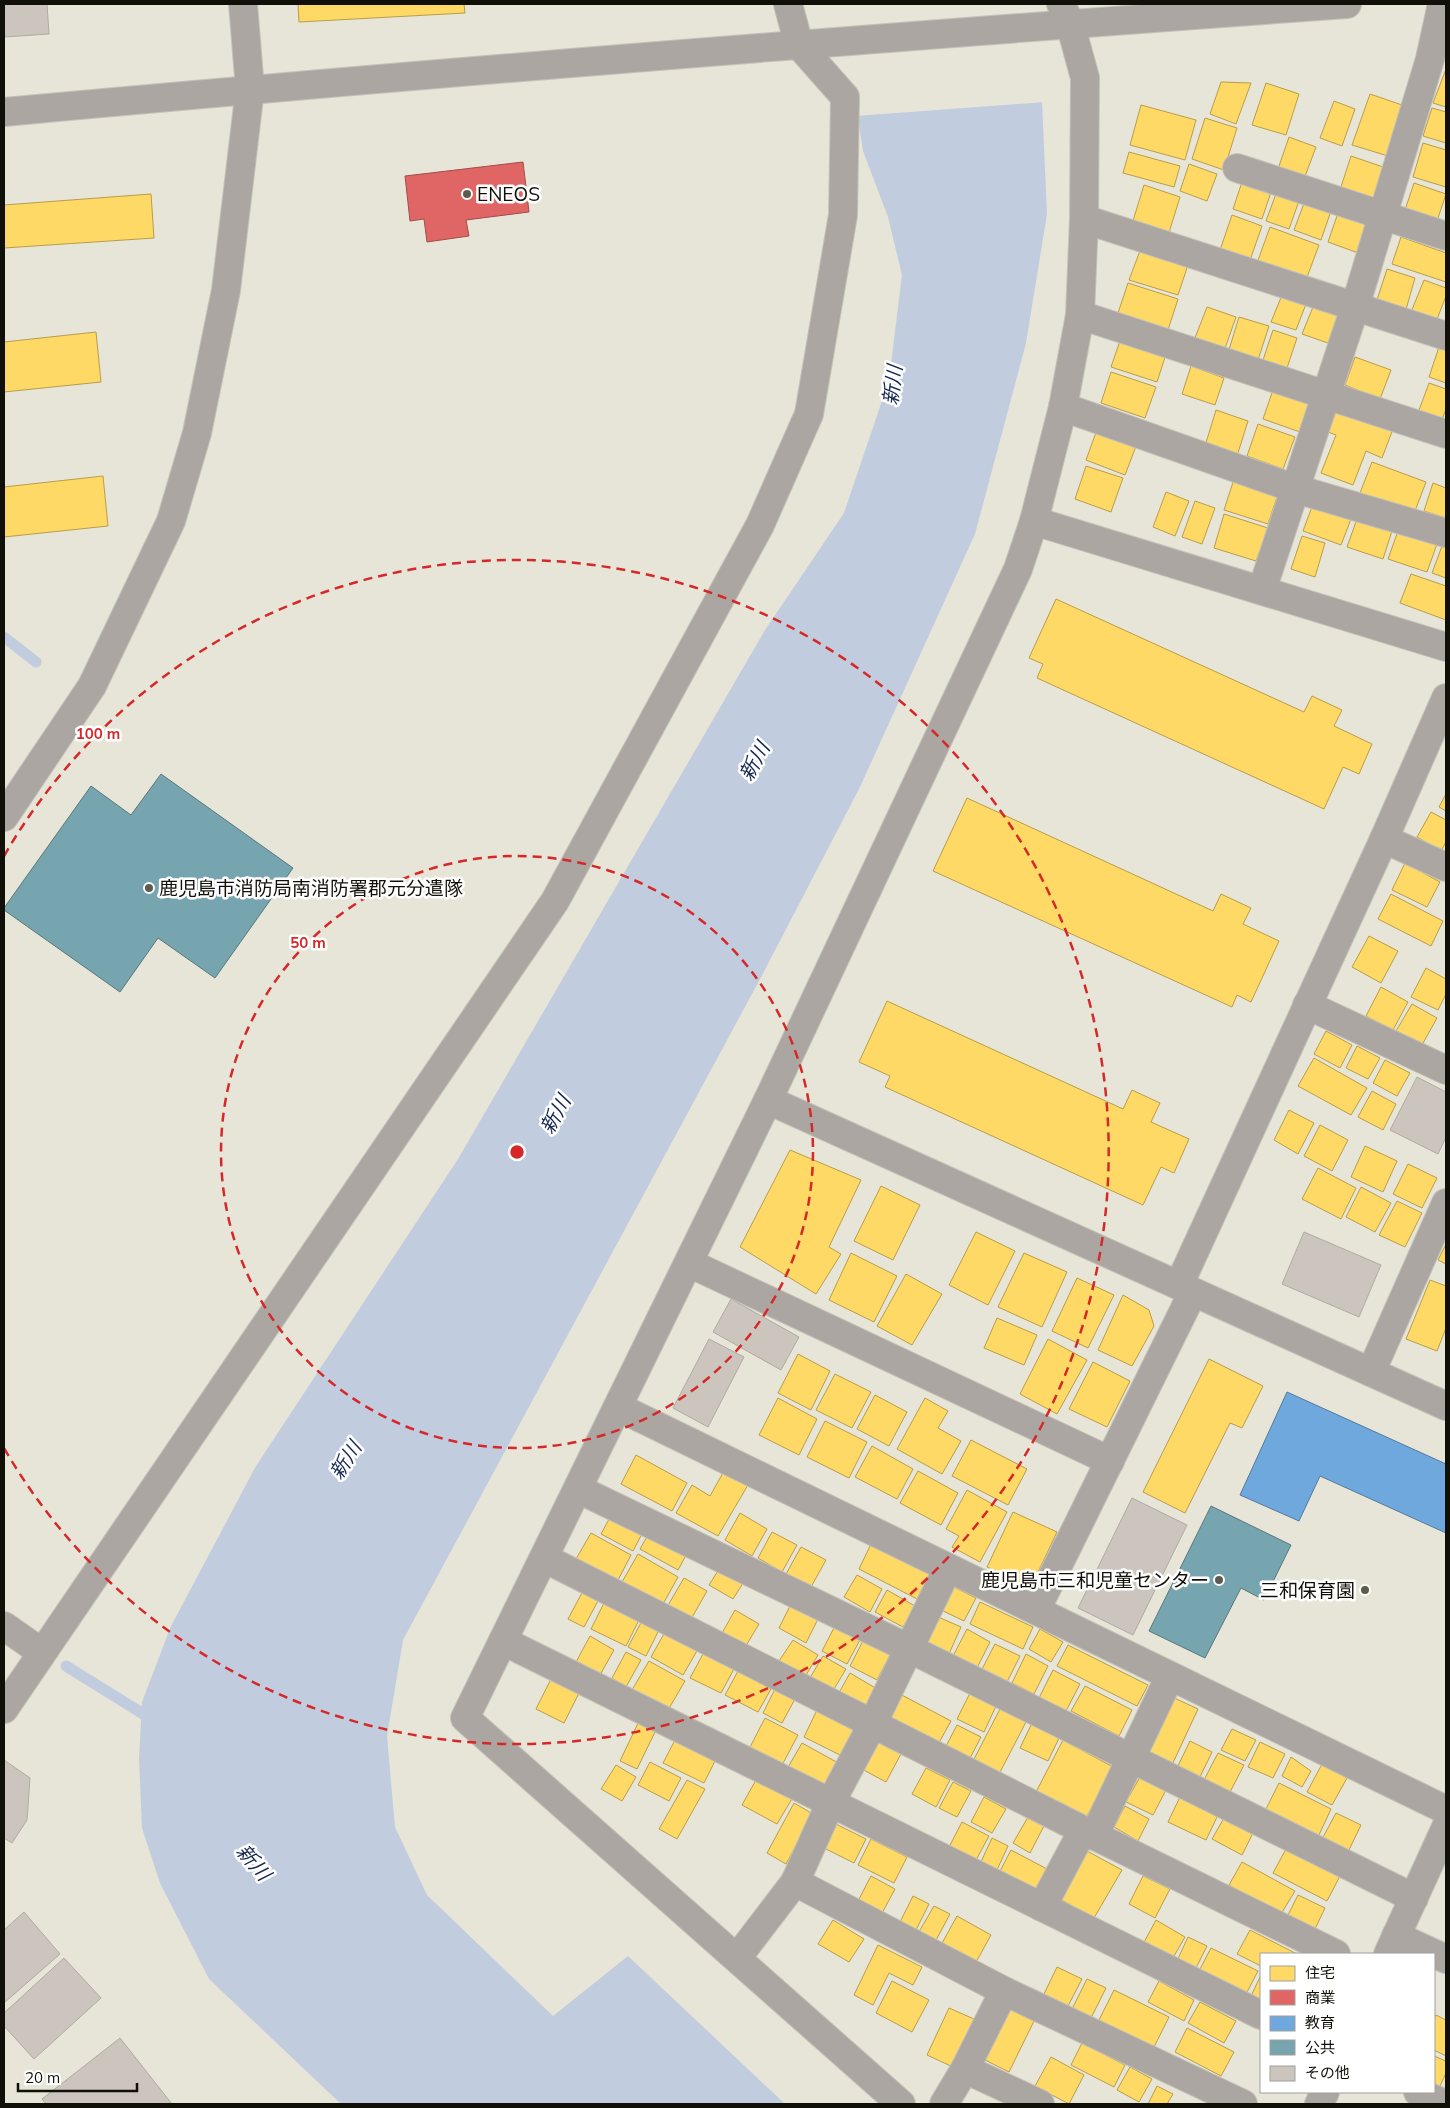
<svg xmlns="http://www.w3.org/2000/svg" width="1450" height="2108" font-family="Mulish,'Noto Sans JP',sans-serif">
	<rect width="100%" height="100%" fill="#e7e5d7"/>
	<path fill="#c1ccde" d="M841,4L1042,101L1047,214L1026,343L975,534L860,787L759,981L403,1640L387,1736L395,1827L427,1895L553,2016L628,1956L785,2104H341L209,1979L160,1883L142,1828L139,1759L142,1702L171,1626L256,1466L458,1159L765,630L844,513L889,380L902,275L888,217L863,151Z"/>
	<path fill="#e7e5d7" d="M839,4H1017L1045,102L856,116Z"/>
	<g fill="#ffd966" stroke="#b89d4a">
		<path d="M298,4H464L465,13L299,22Z"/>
		<path d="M1446,69V107L1433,103Z"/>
		<path d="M1221,82L1251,83L1236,124L1210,114Z"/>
		<path d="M1266,83L1299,94L1286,135L1252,125Z"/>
		<path d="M1370,94L1405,106L1388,156L1352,145Z"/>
		<path d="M1334,101L1355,109L1342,146L1320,138Z"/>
		<path d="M1141,105L1196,120L1185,160L1130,145Z"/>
		<path d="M1432,108L1446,112V143L1423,136Z"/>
		<path d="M1205,118L1237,128L1224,170L1192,159Z"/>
		<path d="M1289,137L1316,147L1304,179L1278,169Z"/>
		<path d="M1423,143L1446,150V187L1413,177Z"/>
		<path d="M1129,152L1180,166L1174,187L1123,173Z"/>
		<path d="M1351,156L1386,168L1374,202L1340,190Z"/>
		<path d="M1189,164L1217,174L1207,201L1180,191Z"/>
		<path d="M1243,179L1272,189L1262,219L1233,209Z"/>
		<path d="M1414,183L1446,194L1437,221L1405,210Z"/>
		<path d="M1144,185L1180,197L1168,236L1132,224Z"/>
		<path d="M1277,191L1300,198L1289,229L1266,221Z"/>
		<path d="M151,194L154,238L4,248V205Z"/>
		<path d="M1306,198L1332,208L1321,240L1294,230Z"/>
		<path d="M1338,213L1372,225L1361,254L1328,242Z"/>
		<path d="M1232,215L1262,226L1249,263L1219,253Z"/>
		<path d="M1270,227L1319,245L1306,280L1257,263Z"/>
		<path d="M1401,237L1446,253V282L1392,264Z"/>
		<path d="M1141,248L1188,265L1178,295L1129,280Z"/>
		<path d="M1387,269L1415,278L1405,313L1376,303Z"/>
		<path d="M1424,280L1446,288V296L1436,322L1411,312Z"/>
		<path d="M1128,283L1178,299L1167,333L1117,316Z"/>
		<path d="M1282,295L1306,304L1296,330L1271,322Z"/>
		<path d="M1207,307L1236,317L1223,354L1193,343Z"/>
		<path d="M1313,307L1338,315L1328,343L1302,334Z"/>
		<path d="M1239,317L1269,326L1257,363L1228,353Z"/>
		<path d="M1273,330L1297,338L1286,371L1262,363Z"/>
		<path d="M96,332L101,382L4,392V342Z"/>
		<path d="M1120,341L1165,357L1157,382L1111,367Z"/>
		<path d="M1439,347L1446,350V383L1429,377Z"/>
		<path d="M1355,357L1391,370L1380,399L1345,385Z"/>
		<path d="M1191,366L1224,378L1215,405L1182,394Z"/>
		<path d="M1111,372L1156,387L1145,418L1101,403Z"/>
		<path d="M1429,383L1446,389V409L1441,422L1418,413Z"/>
		<path d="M1274,387L1311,400L1300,432L1263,419Z"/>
		<path d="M1338,407L1393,429L1382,458L1366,451L1353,485L1321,473L1336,435L1328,432Z"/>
		<path d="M1216,410L1248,421L1237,456L1205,446Z"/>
		<path d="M1258,424L1295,437L1283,469L1247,456Z"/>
		<path d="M1098,427L1138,441L1125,475L1086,460Z"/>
		<path d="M1372,462L1426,482L1412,519L1358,498Z"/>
		<path d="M1086,466L1123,478L1111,512L1075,499Z"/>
		<path d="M103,476L108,526L4,537V487Z"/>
		<path d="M1235,476L1279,491L1268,524L1224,510Z"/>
		<path d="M1433,483L1446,488V518L1424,511Z"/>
		<path d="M1166,492L1189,501L1175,536L1153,527Z"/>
		<path d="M1195,501L1215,508L1202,544L1182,537Z"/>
		<path d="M1313,504L1351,519L1341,545L1303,531Z"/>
		<path d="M1224,514L1268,528L1256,561L1214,548Z"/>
		<path d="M1357,519L1392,531L1383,559L1347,547Z"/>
		<path d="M1398,531L1437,544L1427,572L1388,559Z"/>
		<path d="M1302,536L1325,543L1315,577L1291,569Z"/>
		<path d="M1442,546L1446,548V578L1432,573Z"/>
		<path d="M1411,574L1446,586V620L1400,603Z"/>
		<path d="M1056,599L1304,712L1312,696L1342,710L1334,726L1372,744L1359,774L1343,767L1324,809L1037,678L1043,664L1029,658Z"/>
		<path d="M1446,794V811L1439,807Z"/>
		<path d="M967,798L1213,911L1221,894L1251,908L1243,924L1279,941L1251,1002L1237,995L1232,1007L933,871Z"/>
		<path d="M1431,812L1446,820V842L1441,851L1417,837Z"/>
		<path d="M1405,863L1440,882L1427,907L1392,890Z"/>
		<path d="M1391,894L1443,921L1431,946L1378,919Z"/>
		<path d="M1369,936L1398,951L1381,983L1352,967Z"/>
		<path d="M1426,968L1446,979V994L1438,1010L1411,997Z"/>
		<path d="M1381,987L1408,1002L1393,1030L1366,1016Z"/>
		<path d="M887,1001L1123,1109L1132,1090L1160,1103L1151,1122L1189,1139L1174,1173L1161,1167L1143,1205L885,1087L890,1076L859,1062Z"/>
		<path d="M1412,1004L1437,1018L1422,1045L1396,1031Z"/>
		<path d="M1326,1031L1352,1045L1340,1068L1314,1054Z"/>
		<path d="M1357,1046L1380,1058L1368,1079L1346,1068Z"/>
		<path d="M1314,1058L1367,1088L1351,1115L1298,1086Z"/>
		<path d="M1385,1060L1410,1073L1397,1096L1373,1083Z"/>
		<path d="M1372,1091L1396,1104L1383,1130L1358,1117Z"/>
		<path d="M1289,1110L1314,1123L1298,1154L1274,1140Z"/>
		<path d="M1320,1125L1348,1140L1332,1171L1304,1156Z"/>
		<path d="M1365,1146L1397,1161L1383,1192L1351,1177Z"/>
		<path d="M790,1150L861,1180L829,1247L841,1254L816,1294L740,1247Z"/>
		<path d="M1408,1164L1437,1178L1422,1208L1393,1194Z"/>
		<path d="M1318,1168L1356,1188L1341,1219L1302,1199Z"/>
		<path d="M881,1186L920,1205L893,1260L854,1241Z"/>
		<path d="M1361,1187L1391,1203L1375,1232L1346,1217Z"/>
		<path d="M1397,1201L1422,1213L1405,1247L1379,1235Z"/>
		<path d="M976,1232L1015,1251L988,1305L949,1285Z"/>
		<path d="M1446,1244V1264L1438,1260Z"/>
		<path d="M851,1253L897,1276L874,1322L829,1300Z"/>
		<path d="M1024,1253L1067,1272L1042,1327L998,1307Z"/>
		<path d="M906,1274L942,1294L912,1345L877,1326Z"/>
		<path d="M1077,1278L1114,1295L1088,1348L1052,1331Z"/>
		<path d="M1430,1280L1446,1286V1328L1437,1351L1406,1339Z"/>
		<path d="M1123,1295L1149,1310L1154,1326L1132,1366L1098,1350Z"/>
		<path d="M997,1318L1037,1335L1024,1365L984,1348Z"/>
		<path d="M1048,1339L1087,1360L1057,1414L1020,1394Z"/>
		<path d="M798,1354L830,1371L811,1410L778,1393Z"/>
		<path d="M1209,1359L1263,1386L1242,1428L1230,1423L1185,1513L1143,1492Z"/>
		<path d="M1093,1362L1130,1381L1107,1427L1069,1409Z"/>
		<path d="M835,1374L871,1392L852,1428L816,1410Z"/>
		<path d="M875,1395L907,1412L889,1446L857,1429Z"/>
		<path d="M778,1398L817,1419L799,1455L759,1435Z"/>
		<path d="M925,1398L948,1411L938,1428L961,1441L942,1474L897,1449Z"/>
		<path d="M825,1421L867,1442L849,1478L807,1457Z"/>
		<path d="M971,1440L1027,1469L1008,1505L952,1476Z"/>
		<path d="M872,1446L913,1469L897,1499L855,1477Z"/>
		<path d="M636,1455L687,1483L672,1511L621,1484Z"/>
		<path d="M724,1471L748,1485L718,1536L676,1513L692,1485L710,1496Z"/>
		<path d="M918,1471L958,1493L941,1525L900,1503Z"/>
		<path d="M967,1490L1007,1512L980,1562L952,1547L959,1536L946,1529Z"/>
		<path d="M614,1510L646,1526L633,1551L601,1534Z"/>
		<path d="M1013,1512L1057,1532L1031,1587L987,1567Z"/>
		<path d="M740,1513L767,1529L752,1556L725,1540Z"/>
		<path d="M652,1528L690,1548L678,1570L640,1549Z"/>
		<path d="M772,1532L797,1545L782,1572L758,1558Z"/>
		<path d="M591,1533L631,1555L617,1582L576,1559Z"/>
		<path d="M871,1544L930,1574L917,1599L859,1569Z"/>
		<path d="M801,1547L826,1560L811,1587L786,1574Z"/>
		<path d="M638,1554L678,1577L663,1604L622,1582Z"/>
		<path d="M721,1566L745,1580L733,1599L709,1585Z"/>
		<path d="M857,1575L882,1589L870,1612L844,1597Z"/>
		<path d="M684,1578L707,1591L690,1621L667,1607Z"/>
		<path d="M948,1584L976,1598L964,1621L937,1608Z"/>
		<path d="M887,1590L915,1606L903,1627L875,1612Z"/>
		<path d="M583,1591L599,1599L584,1627L568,1619Z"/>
		<path d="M605,1601L640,1618L626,1646L591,1629Z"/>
		<path d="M980,1602L1033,1627L1023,1649L970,1624Z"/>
		<path d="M791,1604L818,1619L806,1643L779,1628Z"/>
		<path d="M735,1610L759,1624L744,1649L721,1635Z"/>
		<path d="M936,1616L961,1627L948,1656L922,1644Z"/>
		<path d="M643,1619L660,1628L646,1656L628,1647Z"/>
		<path d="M836,1624L861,1638L847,1664L822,1651Z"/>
		<path d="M967,1629L990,1642L976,1670L952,1658Z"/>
		<path d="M1040,1629L1063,1642L1051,1662L1029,1649Z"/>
		<path d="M665,1632L698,1649L683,1675L651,1657Z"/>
		<path d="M590,1636L614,1650L600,1675L576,1662Z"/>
		<path d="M864,1639L891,1653L877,1680L850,1666Z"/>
		<path d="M793,1640L818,1655L803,1680L777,1664Z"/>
		<path d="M995,1644L1020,1656L1006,1684L981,1671Z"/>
		<path d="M1068,1645L1148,1685L1137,1706L1057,1666Z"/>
		<path d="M626,1652L641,1660L626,1687L612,1678Z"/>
		<path d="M703,1654L734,1669L721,1693L690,1678Z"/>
		<path d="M1026,1654L1048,1666L1034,1694L1012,1683Z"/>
		<path d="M823,1656L846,1669L831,1694L808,1681Z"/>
		<path d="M649,1661L685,1681L668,1710L632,1690Z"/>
		<path d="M1053,1670L1080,1684L1066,1711L1039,1698Z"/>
		<path d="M738,1671L771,1689L758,1712L725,1695Z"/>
		<path d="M850,1673L877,1689L864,1712L836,1698Z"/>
		<path d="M553,1675L581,1689L564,1723L536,1709Z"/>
		<path d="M1085,1686L1132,1710L1119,1736L1071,1711Z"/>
		<path d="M775,1689L795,1699L782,1723L763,1713Z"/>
		<path d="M898,1693L951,1721L936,1748L884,1719Z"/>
		<path d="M970,1693L996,1706L984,1732L957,1719Z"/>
		<path d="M1170,1696L1198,1709L1172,1765L1144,1752Z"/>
		<path d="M1000,1709L1026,1722L998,1776L972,1763Z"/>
		<path d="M817,1710L858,1729L844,1757L804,1737Z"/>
		<path d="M765,1718L798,1735L781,1767L748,1751Z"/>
		<path d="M639,1721L656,1730L637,1769L620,1761Z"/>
		<path d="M1032,1723L1060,1736L1048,1761L1020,1748Z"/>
		<path d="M957,1725L981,1737L968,1762L944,1750Z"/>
		<path d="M1232,1729L1256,1740L1245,1761L1221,1750Z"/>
		<path d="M873,1738L902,1752L886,1782L858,1767Z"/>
		<path d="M675,1740L716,1759L704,1783L663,1763Z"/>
		<path d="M1063,1740L1113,1767L1086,1818L1036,1792Z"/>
		<path d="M1190,1741L1212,1752L1198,1781L1176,1770Z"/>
		<path d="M1260,1742L1285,1754L1273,1778L1248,1767Z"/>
		<path d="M802,1743L840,1764L825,1790L787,1769Z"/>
		<path d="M1218,1753L1244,1765L1229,1794L1203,1782Z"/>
		<path d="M1291,1757L1311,1771L1302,1787L1282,1776Z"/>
		<path d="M650,1762L681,1778L669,1801L638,1785Z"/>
		<path d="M1322,1764L1347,1778L1332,1805L1307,1792Z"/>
		<path d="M616,1765L636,1777L622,1801L601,1789Z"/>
		<path d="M926,1768L950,1780L936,1807L912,1794Z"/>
		<path d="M1141,1775L1167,1788L1153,1815L1126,1802Z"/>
		<path d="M757,1778L793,1797L777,1824L742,1805Z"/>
		<path d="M687,1780L705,1789L677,1839L659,1829Z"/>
		<path d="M953,1782L971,1791L957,1817L939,1808Z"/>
		<path d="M1279,1783L1331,1809L1318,1837L1265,1811Z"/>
		<path d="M984,1797L1006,1809L992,1833L971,1822Z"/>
		<path d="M1180,1797L1218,1815L1206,1840L1168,1822Z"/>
		<path d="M794,1803L813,1814L786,1864L767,1853Z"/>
		<path d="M1125,1806L1149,1819L1138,1841L1114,1827Z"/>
		<path d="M1336,1813L1361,1825L1348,1852L1322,1839Z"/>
		<path d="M1028,1817L1044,1826L1030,1853L1013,1843Z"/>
		<path d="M1224,1818L1253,1833L1242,1855L1212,1839Z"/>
		<path d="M832,1822L866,1839L854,1863L820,1846Z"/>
		<path d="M962,1822L989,1836L975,1862L948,1849Z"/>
		<path d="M992,1838L1008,1846L996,1872L980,1864Z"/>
		<path d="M871,1839L907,1857L894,1883L858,1865Z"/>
		<path d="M1286,1849L1340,1876L1327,1901L1273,1873Z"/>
		<path d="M1011,1850L1047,1869L1034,1892L999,1873Z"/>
		<path d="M1087,1851L1122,1870L1094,1918L1060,1899Z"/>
		<path d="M1242,1862L1295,1891L1281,1914L1229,1885Z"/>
		<path d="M871,1876L895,1889L881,1915L857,1903Z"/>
		<path d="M1143,1876L1170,1889L1155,1918L1129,1904Z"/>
		<path d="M1298,1895L1325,1908L1314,1931L1287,1917Z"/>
		<path d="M913,1896L929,1904L916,1930L900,1922Z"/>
		<path d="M934,1906L950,1914L934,1944L917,1935Z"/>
		<path d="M957,1916L991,1935L975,1964L941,1945Z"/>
		<path d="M833,1920L864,1939L849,1962L818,1944Z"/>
		<path d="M1156,1920L1185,1937L1170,1963L1142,1946Z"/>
		<path d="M1250,1930L1297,1954H1261V1966L1237,1954Z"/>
		<path d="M1188,1937L1207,1946L1193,1974L1175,1965Z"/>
		<path d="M878,1945L922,1967L913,1985L889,1973L873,2005L854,1995Z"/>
		<path d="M1211,1948L1258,1971L1246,1994L1199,1971Z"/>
		<path d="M1057,1967L1082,1979L1068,2006L1044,1994Z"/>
		<path d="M1261,1975V2001L1251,1996Z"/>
		<path d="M1087,1979L1106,1988L1090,2020L1071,2011Z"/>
		<path d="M892,1981L929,2000L912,2032L876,2013Z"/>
		<path d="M1159,1981L1194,2000L1184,2021L1148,2002Z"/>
		<path d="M1114,1990L1169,2017L1154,2047L1099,2020Z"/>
		<path d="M1200,2002L1236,2021L1224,2043L1188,2023Z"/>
		<path d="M1004,2006L1034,2021L1009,2072L979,2057Z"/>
		<path d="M949,2008L974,2019L953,2067L927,2055Z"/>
		<path d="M1436,2015L1446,2020V2056L1434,2050V2019Z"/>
		<path d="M1187,2028L1234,2052L1221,2076L1175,2052Z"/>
		<path d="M1082,2043L1125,2065L1114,2087L1071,2065Z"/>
		<path d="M1434,2056L1446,2061V2073L1439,2088L1434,2085Z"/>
		<path d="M1051,2057L1084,2075L1069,2104L1035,2086Z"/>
		<path d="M1130,2067L1152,2079L1139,2102L1117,2090Z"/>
		<path d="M1157,2086L1173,2094L1167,2104H1148Z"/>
	</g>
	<path fill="#e06666" stroke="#a24c4a" d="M523,162L529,212L466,220L469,236L427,242L424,219L410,221L405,176Z"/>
	<path fill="#6fa8dc" stroke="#537a9c" d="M1287,1392L1446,1464V1533L1320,1476L1299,1521L1240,1495Z"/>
	<g fill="#76a5af" stroke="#58787d">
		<path d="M161,774L293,868L215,978L158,938L120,992L4,910V908L91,786L131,815Z"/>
		<path d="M1211,1506L1291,1545L1264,1600L1241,1588L1205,1658L1149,1631Z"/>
	</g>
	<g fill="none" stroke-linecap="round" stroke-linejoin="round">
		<g stroke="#c1ccde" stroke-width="11">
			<path d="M4,637L36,662"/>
			<path d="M66,1666L153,1720"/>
		</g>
	</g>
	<g fill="#cbc5be" stroke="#afaaa3">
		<path d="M4,4H47L49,34L4,37Z"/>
		<path d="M1417,1077L1446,1092V1137L1438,1154L1390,1130Z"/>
		<path d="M1304,1232L1381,1265L1359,1317L1282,1284Z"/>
		<path d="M731,1299L799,1337L781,1370L713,1332Z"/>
		<path d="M709,1339L744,1357L708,1427L673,1408Z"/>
		<path d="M1132,1498L1187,1525L1133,1635L1078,1608Z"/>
		<path d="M4,1760L30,1778L27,1820L12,1843L4,1838Z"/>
		<path d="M24,1912L60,1954L4,2003V1930Z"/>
		<path d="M64,1958L101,1998L34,2059L4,2026V2013Z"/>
		<path d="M120,2038L172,2104H46L42,2099Z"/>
	</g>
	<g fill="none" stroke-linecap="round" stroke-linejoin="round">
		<defs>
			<g id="minor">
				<path d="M4,112C451,71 899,36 1347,4"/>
				<path d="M1237,168L1446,236"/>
				<path d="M1084,219L1446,336"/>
				<path d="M1080,315L1446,434"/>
				<path d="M1063,407L1296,489L1446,533"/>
				<path d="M1034,521L1446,647"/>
				<path d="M1262,590L1355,307L1430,59L1442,4"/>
				<path d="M4,817L92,686L171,521L197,433L226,290L250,89L243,4"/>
				<path d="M1384,839L1446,867"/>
				<path d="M1307,1005L1446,1070"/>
				<path d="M768,1100L1446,1406"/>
				<path d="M689,1263L1110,1461"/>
				<path d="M1179,1285L1384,839L1446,698"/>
				<path d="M1371,1372L1446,1203"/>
				<path d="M618,1407L1446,1810"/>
				<path d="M578,1489L908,1648L1414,1898"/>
				<path d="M544,1558L1083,1830L1336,1954"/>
				<path d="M1036,1610L1193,1292"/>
				<path d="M4,1626L41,1652"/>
				<path d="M503,1641L1261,2015"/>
				<path d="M4,1709L555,901L760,525L809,414L843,215L845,97L799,45L788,4"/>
				<path d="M1094,1836L1170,1676"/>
				<path d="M795,1882L1004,1991L1243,2104"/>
				<path d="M1042,1907L1083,1830"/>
				<path d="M1396,1936L1446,1959"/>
				<path d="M1388,1954L1446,1827"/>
				<path d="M737,1958L795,1882L831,1802L872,1725L948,1568"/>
				<path d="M965,2069L1040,2104"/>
				<path d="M1418,2092L1445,2104"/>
				<path d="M901,2104L465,1718L768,1100L1018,569L1034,521L1063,407L1080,315L1084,219L1085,78L1070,23L1061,4"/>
				<path d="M944,2104L965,2069L1004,1991"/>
				<path d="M1319,2104L1325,2092"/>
			</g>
		</defs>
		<use href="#minor" stroke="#c3c2b8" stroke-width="30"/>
		<use href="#minor" stroke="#aca6a3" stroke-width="28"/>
	</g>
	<g fill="none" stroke="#d62828" stroke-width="2.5" stroke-dasharray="9 6">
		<circle cx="517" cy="1152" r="296"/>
		<path d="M4 856A592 592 0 1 1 4 1448"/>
	</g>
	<g fill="#5c5b50" stroke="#fff" stroke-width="2">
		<circle cx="467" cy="194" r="5"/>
		<circle cx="149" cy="888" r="5"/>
		<circle cx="1219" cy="1580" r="5"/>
		<circle cx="1365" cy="1590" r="5"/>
	</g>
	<g text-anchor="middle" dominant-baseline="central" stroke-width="5" stroke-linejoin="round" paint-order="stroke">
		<g font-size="19" fill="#111008" stroke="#fff" text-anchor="start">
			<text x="477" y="194">ENEOS</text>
			<text x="159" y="888">鹿児島市消防局南消防署郡元分遣隊</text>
			<text x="1209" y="1580" text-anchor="end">鹿児島市三和児童センター</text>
			<text x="1355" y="1590" text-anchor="end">三和保育園</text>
		</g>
		<g font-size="20" font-style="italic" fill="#162850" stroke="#fff">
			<text transform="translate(892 385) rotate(-83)">新川</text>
			<text transform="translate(754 761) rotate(-61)">新川</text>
			<text transform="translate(555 1114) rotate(-61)">新川</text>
			<text transform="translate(345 1460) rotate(-57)">新川</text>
			<text transform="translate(254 1862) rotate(49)">新川</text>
		</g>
	</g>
	<circle cx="517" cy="1152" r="8" fill="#d62828" stroke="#fff" stroke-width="2.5"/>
	<g font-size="15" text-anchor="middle" font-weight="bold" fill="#d62828" stroke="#fff" stroke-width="5" stroke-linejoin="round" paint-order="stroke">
		<text x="98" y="739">100 m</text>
		<text x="308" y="948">50 m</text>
	</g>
	<rect width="1450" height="2108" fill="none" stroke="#111008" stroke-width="10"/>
	<rect x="1260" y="1953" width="175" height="140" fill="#ffffff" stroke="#a09f9c"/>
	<rect x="1270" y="1966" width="25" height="15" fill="#ffd966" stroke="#a09f9c"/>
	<text x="1305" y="1978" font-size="15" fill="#111008">住宅</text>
	<rect x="1270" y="1990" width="25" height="15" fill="#e06666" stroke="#a09f9c"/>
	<text x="1305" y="2003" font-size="15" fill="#111008">商業</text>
	<rect x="1270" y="2016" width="25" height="15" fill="#6fa8dc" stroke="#a09f9c"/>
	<text x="1305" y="2028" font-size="15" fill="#111008">教育</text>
	<rect x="1270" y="2040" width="25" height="15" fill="#76a5af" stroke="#a09f9c"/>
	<text x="1305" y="2053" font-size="15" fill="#111008">公共</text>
	<rect x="1270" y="2066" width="25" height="15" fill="#cbc5be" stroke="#a09f9c"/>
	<text x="1305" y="2078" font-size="15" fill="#111008">その他</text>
	<path d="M18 2083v8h119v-8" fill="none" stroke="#111008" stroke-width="2.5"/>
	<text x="25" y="2083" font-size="15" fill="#111008" stroke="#ffffff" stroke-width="4" paint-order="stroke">20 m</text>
</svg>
